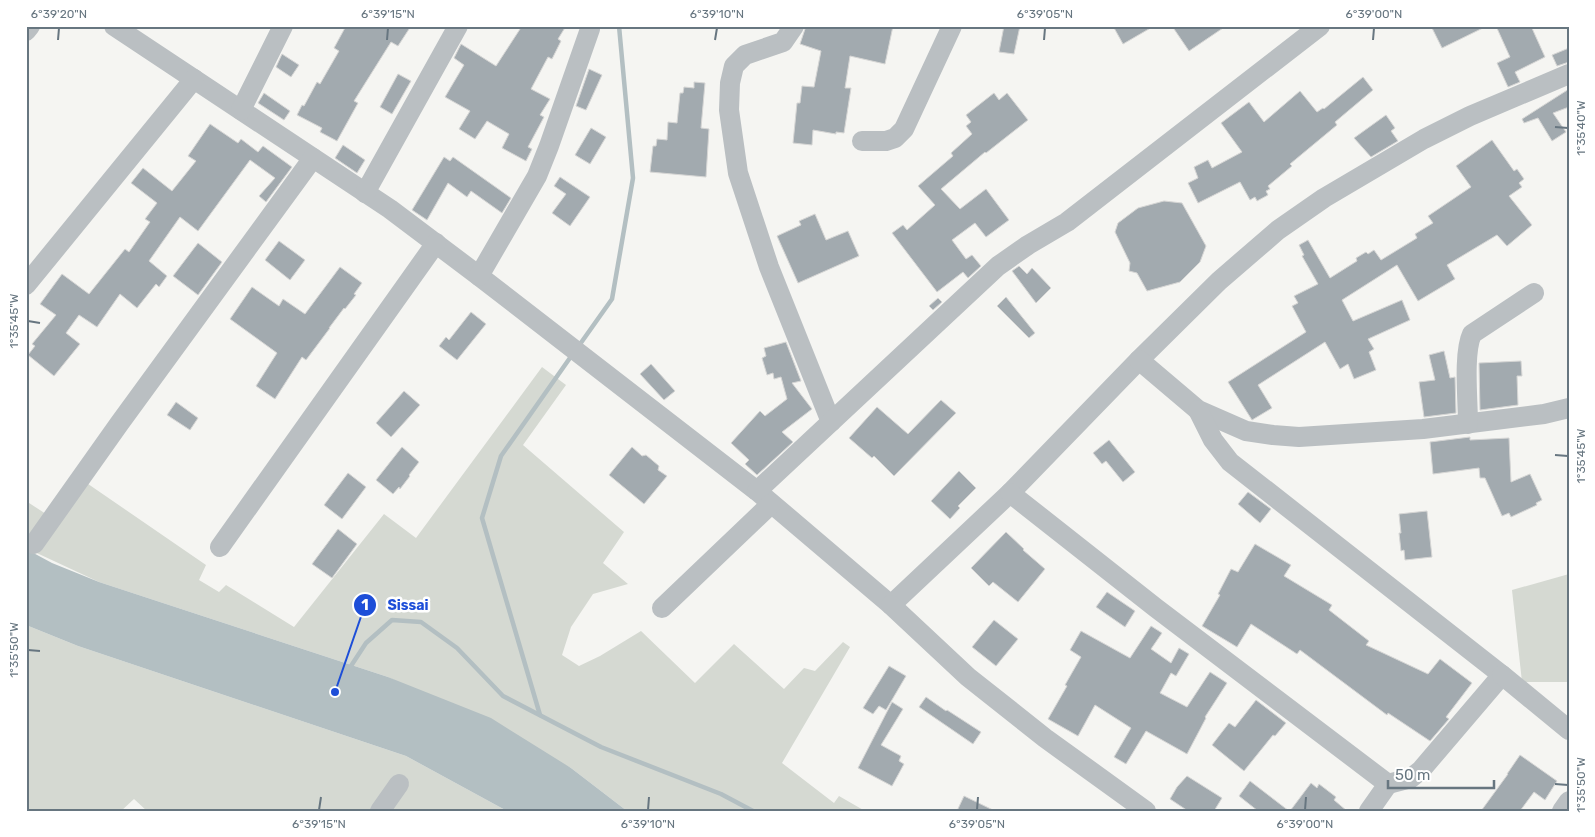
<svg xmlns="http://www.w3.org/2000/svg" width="1595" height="837" font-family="Rubik,sans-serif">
	<rect width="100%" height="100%" fill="#f5f5f2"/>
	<g fill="#d5d9d2">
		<path d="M542,367L566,385L523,445L624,532L603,563L628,584L593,594L571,627L562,655L579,666L600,656L641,631L695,683L734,644L784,689L804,668L815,671L843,642L850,647L782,763L834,803L839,796L865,811H627L571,768L388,677L99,582L26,548V501L46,514L75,475L206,565L199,580L219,592L226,585L294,627L384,514L416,538Z"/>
		<path d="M1569,574V682H1522L1512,590Z"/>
		<path d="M26,625L78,646L406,756L507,811H147L134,799L121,811H26Z"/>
	</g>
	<path fill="#b3bfc2" d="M26,549L52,563L99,582L388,677L491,718L571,768L627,811H507L406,756L78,646L26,625Z"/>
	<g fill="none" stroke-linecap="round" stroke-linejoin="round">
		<g stroke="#b3bfc2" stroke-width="4.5">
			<path d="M578,347L612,299L633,178L619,26"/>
			<path d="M349,669L366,643L392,620L421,622L457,648L503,696L601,747L721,794L753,811"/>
			<path d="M540,715L482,518L501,456L572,355"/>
		</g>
	</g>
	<g fill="#a2aaaf" stroke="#d6d6d5">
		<path d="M346,26H411L398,46L391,42L354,101L358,103L337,141L320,132L322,128L297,115L302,105L304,106L317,82L320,84L339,51L334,48Z"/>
		<path d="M522,26H566L558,39L561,41L552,59L548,57L531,89L550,99L540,115L544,117L528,147L532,149L526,161L502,148L509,134L487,121L475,139L459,129L470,111L445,97L464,65L454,58L461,44L496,66Z"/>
		<path d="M806,26H893L885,64L850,56L845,88H851L844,133L836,132V134L813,130L812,145L793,143L797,103H800L802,86L814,87L821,51L800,44Z"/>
		<path d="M1004,26H1020L1014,54L999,52Z"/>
		<path d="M1113,26H1154L1123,44Z"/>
		<path d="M1172,26H1226L1189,51Z"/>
		<path d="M1431,26H1487L1442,48Z"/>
		<path d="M1496,26H1531L1545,57L1515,72L1520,82L1508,87L1497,63L1510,57Z"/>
		<path d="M1569,48V62L1557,66L1552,55Z"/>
		<path d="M282,54L299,65L291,77L276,67Z"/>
		<path d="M589,69L602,75L586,110L576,106Z"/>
		<path d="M398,74L411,81L392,114L380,107Z"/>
		<path d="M1363,77L1373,90L1335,122L1337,125L1290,164L1292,166L1268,186L1270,189L1266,191L1268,195L1257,201L1255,197L1250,200L1240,182L1198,203L1188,183L1198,178L1194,167L1208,160L1212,168L1242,152L1221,123L1249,102L1264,122L1300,91L1317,112L1323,108L1324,109Z"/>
		<path d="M694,82L705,83L701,128L709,129L706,177L650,172L653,146H656L657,139L667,140L668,122L677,123L680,93H683L684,87L694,88Z"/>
		<path d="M1569,89V107L1553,113L1566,132L1552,141L1538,118L1524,123L1522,119Z"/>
		<path d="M264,93L290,111L284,120L258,103Z"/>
		<path d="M994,93L999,100L1007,93L1028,120L986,153L985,152L941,189L960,209L986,189L1009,220L986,237L975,223L952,240L966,259L972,255L981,266L968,278L963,272L937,292L892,233L903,225L907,230L935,205L918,186L953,156L951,153L972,134L966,126L971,122L966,115Z"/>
		<path d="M1386,115L1395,128L1391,131L1398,141L1371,157L1354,138Z"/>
		<path d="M210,124L238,143L241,139L258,152L263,146L292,167L266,202L259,196L275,178L250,160L198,231L180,217L149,261L167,276L159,287L156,284L137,308L120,294L97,327L79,315L66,333L80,344L54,376L28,355L35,346L32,344L56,315L40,304L62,274L89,294L125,249L129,252L150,222L145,219L157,203L131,183L143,168L172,191L196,161L188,156Z"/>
		<path d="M591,128L606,137L590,164L575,155Z"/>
		<path d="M1492,140L1514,171L1517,169L1524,179L1519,183L1522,187L1509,196L1532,225L1507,246L1497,235L1447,265L1455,279L1418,301L1397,265L1342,300L1353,321L1402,300L1410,320L1368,339L1374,349L1369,352L1376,370L1354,379L1348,364L1340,369L1325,342L1258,385L1272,408L1252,420L1228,382L1306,332L1292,306L1298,303L1294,296L1318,284L1302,256L1304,255L1299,245L1308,240L1330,278L1357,261L1356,258L1366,252L1368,254L1374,250L1381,260L1417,238L1415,234L1433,223L1428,216L1471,187L1456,166Z"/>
		<path d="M343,145L365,160L357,173L335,158Z"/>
		<path d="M444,157L450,161L453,157L511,198L502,213L471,191L467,197L448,183L427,220L412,210Z"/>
		<path d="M560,177L590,197L570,226L552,213L566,194L554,186Z"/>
		<path d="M1164,201L1182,203L1206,246L1200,262L1180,282L1147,291L1137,273L1129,271L1130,263L1115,232L1118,223L1138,208Z"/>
		<path d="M815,214L826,240L848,231L859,256L798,283L777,236L801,225L799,221Z"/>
		<path d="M279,241L305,260L290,280L265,260Z"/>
		<path d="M198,243L222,262L198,295L173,276Z"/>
		<path d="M1019,266L1027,274L1032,268L1051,288L1036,303L1012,271Z"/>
		<path d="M340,267L362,283L354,294L356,295L345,309L344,308L329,328H330L306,360L302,357L275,399L256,386L277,353L230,319L252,287L279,306L283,299L305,314Z"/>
		<path d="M1006,297L1035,333L1029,338L997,306Z"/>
		<path d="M938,298L942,302L933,310L929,306Z"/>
		<path d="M471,312L486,324L457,360L439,346L446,337L449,340Z"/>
		<path d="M786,342L801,381L792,383L812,409L782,432L793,442L757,475L745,464L749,460L731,443L760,411L765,416L787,399L781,377L774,379L773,373L767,375L762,358L766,356L764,348Z"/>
		<path d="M1444,351L1450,378L1455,377L1456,413L1424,417L1419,382L1435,380L1429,355Z"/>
		<path d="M1521,361L1522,376H1517L1518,405L1480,410L1479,363Z"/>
		<path d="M651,364L675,391L664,400L640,374Z"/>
		<path d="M404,391L420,405L391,437L376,423Z"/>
		<path d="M941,400L956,413L894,476L874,456L872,458L849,438L877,407L908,434Z"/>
		<path d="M176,402L198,418L190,430L167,415Z"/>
		<path d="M1470,437V440L1509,438L1511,482L1530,474L1542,500L1536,503L1537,505L1511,517L1509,513L1502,516L1485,478H1480L1479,468L1433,474L1430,442Z"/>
		<path d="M1109,440L1135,472L1123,482L1106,461L1102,464L1093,453Z"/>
		<path d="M402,447L419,462L409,475L410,476L400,489L399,487L393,494L376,480Z"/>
		<path d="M632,447L642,456L646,455L659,466L658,470L667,476L644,504L609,475Z"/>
		<path d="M959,471L976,488L958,506L960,508L950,519L931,501Z"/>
		<path d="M348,473L366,487L342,519L324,505Z"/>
		<path d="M1248,492L1271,509L1260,523L1238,504Z"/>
		<path d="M1427,511L1432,557L1405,560L1404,550L1401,551L1399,533H1401L1399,514Z"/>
		<path d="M338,529L357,544L332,578L312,564Z"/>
		<path d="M1006,532L1024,549L1023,550L1045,569L1018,602L993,582L989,586L971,568Z"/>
		<path d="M1255,544L1291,565L1284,576L1332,605L1329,610L1369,641L1366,645L1428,674L1440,659L1472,683L1446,717L1449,719L1430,741L1388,713L1387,715L1300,650L1297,654L1251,624L1237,647L1202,626L1220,595L1218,594L1231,569L1238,572Z"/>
		<path d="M1107,592L1135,611L1125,627L1096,607Z"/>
		<path d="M994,620L1018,639L996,666L972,647Z"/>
		<path d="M1151,626L1162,633L1151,649L1171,663L1179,648L1189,654L1176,676L1171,673L1160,693L1187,707L1210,672L1227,683L1205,717L1206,718L1187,754L1146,731L1126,764L1114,757L1131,728L1095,705L1078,736L1048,719L1067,686L1065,685L1081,657L1070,650L1081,631L1130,658Z"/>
		<path d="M889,666L906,676L886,710L879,706L873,714L863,708Z"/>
		<path d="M926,697L946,711L947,710L981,732L973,744L919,707Z"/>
		<path d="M1256,700L1286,723L1275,736L1273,735L1244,771L1212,745L1229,723L1235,727Z"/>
		<path d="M892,702L903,709L881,745L901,756L899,761L904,764L892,786L858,768Z"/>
		<path d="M1520,755L1557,781L1545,800L1534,792L1520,811H1481L1508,774H1507Z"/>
		<path d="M1187,776L1222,798L1214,811H1188L1170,799L1177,787Z"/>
		<path d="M1250,781L1289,811H1258L1239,796Z"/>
		<path d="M1311,783L1317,788L1319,784L1336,797L1334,800L1347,811H1290Z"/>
		<path d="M964,796L995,811H957Z"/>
	</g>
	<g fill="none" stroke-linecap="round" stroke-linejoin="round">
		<g stroke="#babfc2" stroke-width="20">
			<path d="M114,26L390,209L479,276L757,491L891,605L1010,493L1139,360L1219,281L1278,230L1324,198L1424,139L1470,116L1569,74"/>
			<path d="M794,26L783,42L745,55L734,66L730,83L729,110L738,173L769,267L831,422"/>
			<path d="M26,31L30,26"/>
			<path d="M241,110L283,26"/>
			<path d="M862,141H886L895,138L904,129L952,26"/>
			<path d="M365,193L458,26"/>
			<path d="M479,276L537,176L549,146L590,29"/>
			<path d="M26,285L194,79"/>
			<path d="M1139,360L1198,410L1246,431L1273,435L1299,437L1423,429L1544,414L1569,408"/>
			<path d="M1198,410L1213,440L1230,462L1502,675L1421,770L1411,778L1388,784"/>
			<path d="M1468,424C1468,401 1463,353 1472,334L1534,293"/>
			<path d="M757,491L998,266L1028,245L1067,222L1320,26"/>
			<path d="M1010,493L1156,608L1388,784L1369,811"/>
			<path d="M34,544L119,424L313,158"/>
			<path d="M220,547L436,243"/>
			<path d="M891,605L968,677L1045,738L1146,811"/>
			<path d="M662,608L771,504"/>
			<path d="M1502,675L1569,730"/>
			<path d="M380,811L399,784"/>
			<path d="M1562,811L1569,801"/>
		</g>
	</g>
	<path fill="none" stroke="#677680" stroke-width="2" d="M58,40L59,28M387,40L388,28M715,40L717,28M1044,40L1045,28M1373,40L1374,28M1555,127L1568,128M28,321L40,323M1555,455L1568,456M28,650L40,651M1555,784L1568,785M319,810L321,797M648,810L649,797M977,810L978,797M1305,810L1306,797"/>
	<path fill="none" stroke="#1d4ed8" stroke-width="2" d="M335 692L365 605"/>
	<g fill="#1d4ed8" stroke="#fff" stroke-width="2">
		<circle cx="335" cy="692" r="5"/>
		<circle cx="365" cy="605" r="12"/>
	</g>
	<g font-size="15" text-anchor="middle" font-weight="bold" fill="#fff">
		<text x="365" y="610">1</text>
	</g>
	<g font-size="14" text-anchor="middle" font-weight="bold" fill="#1d4ed8" stroke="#fff" stroke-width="5" stroke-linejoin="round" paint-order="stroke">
		<text x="408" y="610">Sissai</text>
	</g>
	<rect width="1595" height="837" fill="none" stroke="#ffffff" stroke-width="55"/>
	<path d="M1388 780v8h106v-8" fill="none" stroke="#677680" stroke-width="2.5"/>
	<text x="1395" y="780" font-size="15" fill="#677680" stroke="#ffffff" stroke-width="4" paint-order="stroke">50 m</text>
	<rect x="28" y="28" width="1540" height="782" fill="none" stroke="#677680" stroke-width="2"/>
	<g font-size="12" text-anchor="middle" fill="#677680">
		<text x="59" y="18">6°39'20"N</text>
		<text x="388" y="18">6°39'15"N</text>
		<text x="717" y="18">6°39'10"N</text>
		<text x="1045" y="18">6°39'05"N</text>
		<text x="1374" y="18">6°39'00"N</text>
		<text transform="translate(1581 128) rotate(-90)" y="4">1°35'40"W</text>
		<text transform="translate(14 321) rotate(-90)" y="4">1°35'45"W</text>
		<text transform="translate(1581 456) rotate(-90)" y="4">1°35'45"W</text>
		<text transform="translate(14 650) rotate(-90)" y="4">1°35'50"W</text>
		<text transform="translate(1581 785) rotate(-90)" y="4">1°35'50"W</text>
		<text x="319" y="828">6°39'15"N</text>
		<text x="648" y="828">6°39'10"N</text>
		<text x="977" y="828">6°39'05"N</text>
		<text x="1305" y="828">6°39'00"N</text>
	</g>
</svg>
